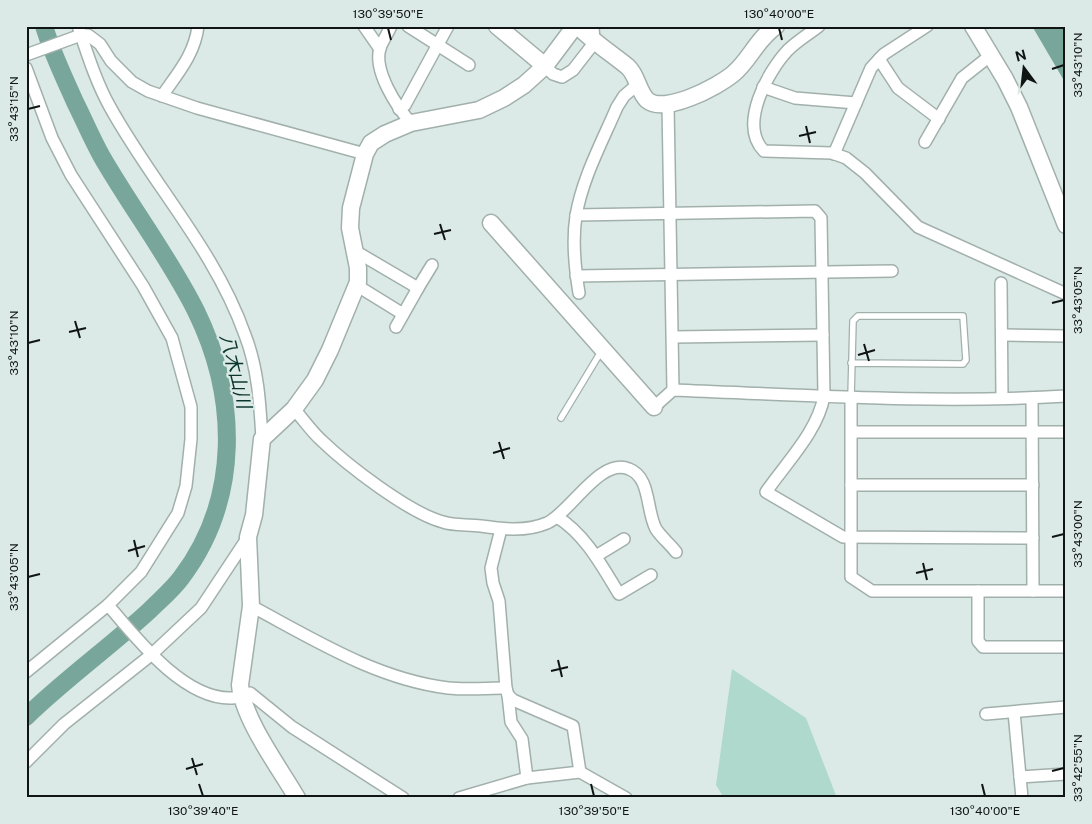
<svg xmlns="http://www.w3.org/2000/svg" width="1092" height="824" font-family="'Public Sans','Noto Sans JP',sans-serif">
	<rect width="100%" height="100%" fill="#dbeae6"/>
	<path fill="#b0d9cd" d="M732,669L806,718L837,798H724L716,785Z"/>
	<path fill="#79a69a" d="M1032,26H1066V84Z"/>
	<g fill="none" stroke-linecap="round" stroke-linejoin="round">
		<path stroke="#79a69a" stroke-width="18" d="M26,717C65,679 110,647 150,610C160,600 172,590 181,578C241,499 238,397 196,311C169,257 132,209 102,157C92,139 84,120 75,102C64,77 52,53 44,26"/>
		<defs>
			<g id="lane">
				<path d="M851,397L853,321L858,316H963L966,360L963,364L851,363"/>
				<path d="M561,418L602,350"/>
			</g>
			<g id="street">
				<path d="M78,26C87,53 96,82 110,107C153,185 215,250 245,335C258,368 260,404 262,439"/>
				<path d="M364,26L380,49"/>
				<path d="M391,26C388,33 383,40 380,48C373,71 397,107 411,123"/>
				<path d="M408,26L469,65"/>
				<path d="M819,26C809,34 797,41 788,50C768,71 738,125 764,151L832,153L846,158L865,173L918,227L1066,294"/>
				<path d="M26,55L81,35H88L100,44L111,61L132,82L148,91L197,108L365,154"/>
				<path d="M879,59L898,88L939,119"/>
				<path d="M545,66L553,74L562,77L573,70L594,43L593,26"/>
				<path d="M26,68L52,138L71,175L143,286L172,338L191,407V439L186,486L178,513L141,572L108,605L26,672"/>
				<path d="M763,87L795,98L856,103"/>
				<path d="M162,96C177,74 195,54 198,26"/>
				<path d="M668,105L673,390"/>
				<path d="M399,109L405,105L448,26"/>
				<path d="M925,142L962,78L991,55"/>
				<path d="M834,154L871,68L884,54L927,26"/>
				<path d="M576,215L815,211L821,218L824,396C818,431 786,463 766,492L843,537L1033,538"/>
				<path d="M355,251L418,288L396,327"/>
				<path d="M576,276L892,271"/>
				<path d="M1001,283L1002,398"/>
				<path d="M356,285L403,314"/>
				<path d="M418,288L432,265"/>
				<path d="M579,293C575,269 572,241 576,216C582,179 602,142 617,107L624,96L638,84"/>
				<path d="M1002,335L1066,336"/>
				<path d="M673,337L823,335"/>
				<path d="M851,397V577L872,591H1066"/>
				<path d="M1032,398L1033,591"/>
				<path d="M654,407L673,390C804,395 935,404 1066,396"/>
				<path d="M294,409C303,419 311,431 321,440C347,465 409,513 443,522C455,526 468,524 481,526C503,529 526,532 547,523C571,512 600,457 629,469C651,477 646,511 656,529C661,537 670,544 676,552"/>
				<path d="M852,432H1066"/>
				<path d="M851,485H1033"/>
				<path d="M557,517C585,534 602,566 619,594L651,575"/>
				<path d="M501,529L491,568L493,583L499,601L506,688L508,695L513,700L573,726L580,772"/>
				<path d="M596,556L624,539"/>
				<path d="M978,591V641L983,647H1066"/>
				<path d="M108,605C136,638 184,700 232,698C238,698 244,695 250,693L292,727L403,798"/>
				<path d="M251,606C313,639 376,679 448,688C467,690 487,688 506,688"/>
				<path d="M508,695L511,722L522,739L527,778"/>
				<path d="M1014,712L1022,798"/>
				<path d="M986,714L1066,707"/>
				<path d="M26,762L64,724L151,655L201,608L248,537"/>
				<path d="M1020,777L1066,774"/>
				<path d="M459,798L527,778L580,772L626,798"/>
			</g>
			<g id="secondary">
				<path d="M497,26L545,66"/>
				<path d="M578,26C593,42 611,53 628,67C637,75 638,91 647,100C664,115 717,87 733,74C750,60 756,40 776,26"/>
				<path d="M973,26L1005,79L1019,107L1066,225"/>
				<path d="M491,223L654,407"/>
				<path d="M297,798C279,767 243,719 240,685L251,606L248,537L254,515L262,439L294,409L315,380L330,350L358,282V268L350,228L351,208L365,154L371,143L385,134L411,123L479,110L504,98L524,85L545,66L575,26"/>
			</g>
		</defs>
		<use href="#lane" stroke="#a2b0ac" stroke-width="8"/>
		<use href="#street" stroke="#a2b0ac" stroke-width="14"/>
		<use href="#secondary" stroke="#a2b0ac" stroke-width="19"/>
		<use href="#lane" stroke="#fff" stroke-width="5.5"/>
		<use href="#street" stroke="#fff" stroke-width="11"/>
		<use href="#secondary" stroke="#fff" stroke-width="16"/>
	</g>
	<path fill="none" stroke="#101514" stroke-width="2" d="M388,28L391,40M779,28L782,40M1052,69L1064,65M28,109L40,106M806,126L810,143M799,136L816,132M440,224L445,240M434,234L451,230M1052,303L1064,300M75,321L80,338M69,332L86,328M28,343L40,340M864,344L869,361M858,355L875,350M499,442L504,459M493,453L510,448M1052,537L1064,534M134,540L138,557M128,551L145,546M923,563L927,580M916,573L933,569M28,577L40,574M558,660L562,677M551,671L568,667M192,758L197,775M186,769L203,764M1052,771L1064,768M199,784L203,796M591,784L594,796M982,784L985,796"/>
	<g text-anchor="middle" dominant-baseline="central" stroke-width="4.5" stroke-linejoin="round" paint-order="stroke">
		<g font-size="19" font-style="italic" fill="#09352c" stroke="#dbeae6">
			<text transform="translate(236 371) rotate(76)">八木山川</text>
		</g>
	</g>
	<rect width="1092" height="824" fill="none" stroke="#dbeae6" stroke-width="55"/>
	<g transform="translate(1024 68) rotate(345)" stroke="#dbeae6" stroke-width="4" paint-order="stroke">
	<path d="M0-4L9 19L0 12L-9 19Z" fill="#101514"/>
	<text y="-8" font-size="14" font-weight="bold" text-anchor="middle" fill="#101514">N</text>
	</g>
	<rect x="28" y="28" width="1036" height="768" fill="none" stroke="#101514" stroke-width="2"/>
	<g font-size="12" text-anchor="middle" fill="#101514">
		<text x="388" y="18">130°39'50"E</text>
		<text x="779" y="18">130°40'00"E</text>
		<text transform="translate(1078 65) rotate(-90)" y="4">33°43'10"N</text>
		<text transform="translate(14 109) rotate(-90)" y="4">33°43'15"N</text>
		<text transform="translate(1078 300) rotate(-90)" y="4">33°43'05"N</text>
		<text transform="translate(14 343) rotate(-90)" y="4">33°43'10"N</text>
		<text transform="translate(1078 534) rotate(-90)" y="4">33°43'00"N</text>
		<text transform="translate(14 577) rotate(-90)" y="4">33°43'05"N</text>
		<text transform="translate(1078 768) rotate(-90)" y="4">33°42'55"N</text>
		<text x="203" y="815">130°39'40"E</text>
		<text x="594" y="815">130°39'50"E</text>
		<text x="985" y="815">130°40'00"E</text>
	</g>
</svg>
